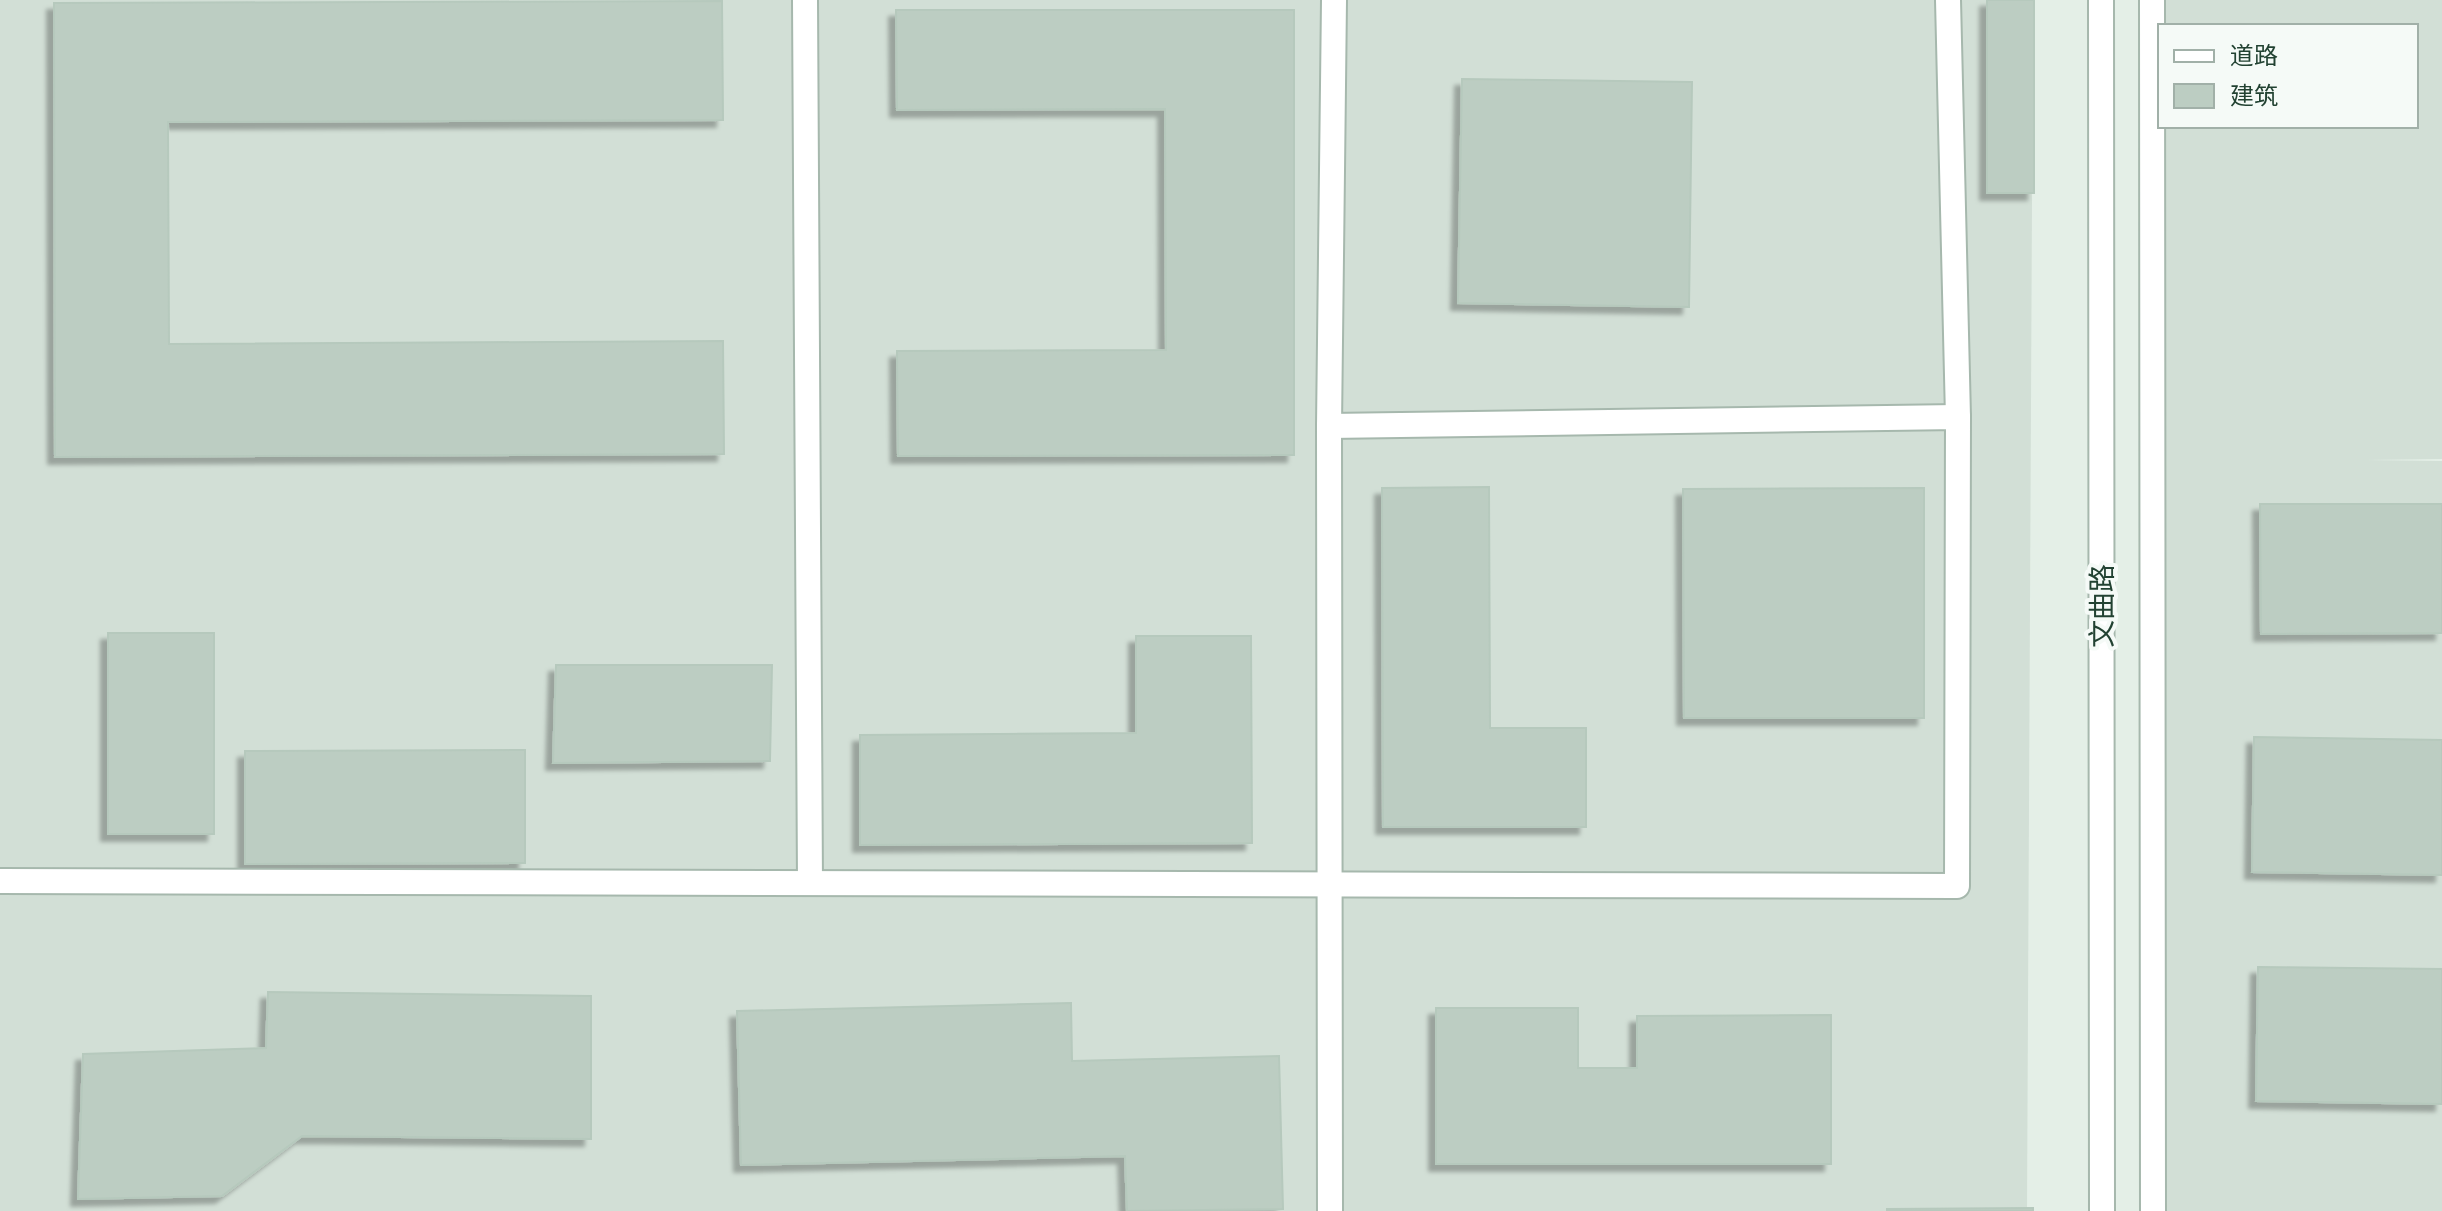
<svg xmlns="http://www.w3.org/2000/svg" width="2442" height="1211" font-family="Manrope,'Noto Sans SC',sans-serif">
	<defs>
		<filter id="shadow"><feDropShadow dx="-7" dy="7" stdDeviation="2" flood-color="#0004"/></filter>
	</defs>
	<rect width="100%" height="100%" fill="#e4efe7"/>
	<g fill="#d2dfd6" fill-rule="evenodd">
		<path d="M0,0H2033L2027,1211H0Z"/>
		<path d="M2152,0H2442V459L2367,460L2442,461V1211H2153ZM2160,26H2416V126H2160Z"/>
	</g>
	<g fill="#bccdc2" stroke="#b6c9bd" stroke-width="2" filter="url(#shadow)">
		<rect x="1987" y="0" width="47" height="193"/>
		<path d="M722,1L723,120L168,122L169,344L723,341L724,454L55,457L54,3Z"/>
		<path d="M896,10H1294V455L898,456L897,351L1166,350L1165,109L897,110Z"/>
		<path d="M1462,79L1692,82L1689,307L1458,303Z"/>
		<path d="M1489,487L1490,728H1586V827H1383L1382,488Z"/>
		<path d="M1924,488V718H1684L1683,489Z"/>
		<path d="M2260,504H2442V633L2261,634Z"/>
		<rect x="108" y="633" width="106" height="201"/>
		<path d="M1136,636H1251L1252,843L860,845V735L1136,733Z"/>
		<path d="M556,665H772L770,761L553,763Z"/>
		<path d="M2254,737L2442,740V875L2252,872Z"/>
		<path d="M525,750V863L245,864V751Z"/>
		<path d="M2258,967L2442,969V1104L2256,1101Z"/>
		<path d="M268,992L591,996V1139L302,1136L222,1196L78,1199L83,1054L266,1048Z"/>
		<path d="M1071,1003L1072,1061L1279,1056L1283,1209L1127,1211L1125,1156L741,1165L737,1011Z"/>
		<path d="M1436,1008H1578V1068H1637V1016L1831,1015V1164H1436Z"/>
		<path d="M2033,1208V1211H1887V1209Z"/>
	</g>
	<g fill="none" stroke-linecap="round" stroke-linejoin="round">
		<defs>
			<g id="minor">
				<path d="M805,0L810,883"/>
				<path d="M1948,0L1958,417"/>
				<path d="M2101,0L2102,1211"/>
				<path d="M2152,0L2153,1211"/>
				<path d="M1329,426L1330,1211"/>
				<path d="M0,881L1957,886L1958,417L1329,426L1334,0"/>
			</g>
		</defs>
		<use href="#minor" stroke="#a6b8ad" stroke-width="28"/>
		<use href="#minor" stroke="#fff" stroke-width="24"/>
	</g>
	<g text-anchor="middle" dominant-baseline="central" stroke-width="8" stroke-linejoin="round" paint-order="stroke">
		<g font-size="28" fill="#224232" stroke="#f5faf7">
			<text transform="translate(2101 606) rotate(-90)">文曲路</text>
		</g>
	</g>
	<rect x="2158" y="24" width="260" height="104" fill="#f5faf7" stroke="#a1b0a8" stroke-width="2"/>
	<rect x="2174" y="50" width="40" height="12" fill="#ffffff" stroke="#a1b0a8" stroke-width="2"/>
	<text x="2230" y="64" font-size="24" fill="#224232">道路</text>
	<rect x="2174" y="84" width="40" height="24" fill="#bccdc2" stroke="#a1b0a8" stroke-width="2"/>
	<text x="2230" y="104" font-size="24" fill="#224232">建筑</text>
</svg>
